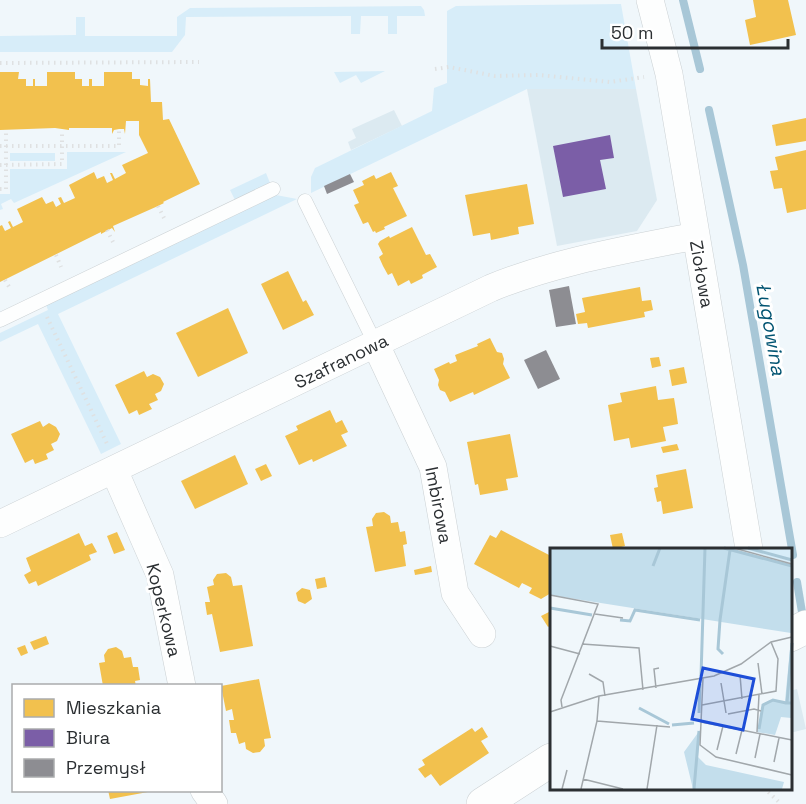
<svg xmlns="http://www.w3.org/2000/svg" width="806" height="804" font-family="'Space Grotesk',sans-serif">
	<rect width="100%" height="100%" fill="#f0f7fb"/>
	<g fill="#dceaf1">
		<path d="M527,89H636L657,200L637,231L557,246Z"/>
		<path d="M394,110L402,126L351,150L348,142L356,138L352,129Z"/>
		<path d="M797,689L806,729L790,733V691Z"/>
	</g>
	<g fill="#d7edf9">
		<path d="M621,4L636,89H527L311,193V177L315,168L432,111L434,88L447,83V11L456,6Z"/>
		<path d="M421,6L424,10L425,16H397V34H388V16H361L360,34H351V16L186,17L185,35L172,52H0V36L76,35V17H85V36H177V17L190,8Z"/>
		<path d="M385,71L361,83L356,75L340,83L334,72Z"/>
		<path d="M67,152H126L14,203L11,199L1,204L3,209L0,210V194H10V169H67Z"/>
		<rect x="10" y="153" width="45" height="8"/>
		<path d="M266,173L270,183L235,200L230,190Z"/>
		<path d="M276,195L297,199L58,314L121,444L101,454L38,324L0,342V333L48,310L46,305Z"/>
	</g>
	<g fill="#f2c14e">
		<path d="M753,0H788L796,35L750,45L745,20L756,17Z"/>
		<path d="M0,72H19L18,79H26V86H33V79H35V86H47V72H75V79H82V86H89V79H92V86H104V72H132V79H140V85L148,86V79H150L151,102H162L163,120L169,119L200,184L163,202L164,203L158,206L113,226L115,232L112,228L101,234V232L0,282V226L2,225L5,231L11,228L8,222L10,221L13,227L23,222L17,209L42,197L46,204L53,201L56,207L61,204L58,198L61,197L64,203L75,198L69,185L94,172L97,179L104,176L107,183L113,180L110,173H112L115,179L126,173L122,165L148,153L139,135V121H126L125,134L124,129H119L114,130L112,134V128H69V130L55,128L0,130Z"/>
		<path d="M806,118V141L776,146L772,125Z"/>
		<path d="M806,150V209L787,213L782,188L774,189L770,171L778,170L775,157Z"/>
		<path d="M391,172L398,186L393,188L407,216L384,227L385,229L376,233L375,231L373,232L368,222L363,224L354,205L359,203L353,190L364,185L362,181L374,175L376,179Z"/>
		<path d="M527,184L534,224L518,227L519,234L491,240L490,233L473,236L465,195Z"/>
		<path d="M412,227L426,255L430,254L437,267L422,275L423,278L411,284L409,280L398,286L392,273L388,275L383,266L379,257L383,254L378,244L380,241L389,236L390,238Z"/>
		<path d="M288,271L303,302L306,300L314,315L283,330L261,284Z"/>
		<path d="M640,287L642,301L651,300L653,310L644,312L645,317L588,328L587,323L578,324L576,314L585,312L582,298Z"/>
		<path d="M228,308L248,353L198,377L176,333Z"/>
		<path d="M490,338L497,352L502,353L504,359L503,364L510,378L474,395L473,392L450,402L445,392L440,390L438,385L439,380L434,369L449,362L450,364L457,361L455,355L478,346L477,344Z"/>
		<path d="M659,357L661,366L652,368L650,358Z"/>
		<path d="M684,367L687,383L672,386L669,370Z"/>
		<path d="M144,371L147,377L153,374L160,377L164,384L161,391L155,394L158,400L149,404L152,409L139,415L137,410L129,414L115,385Z"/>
		<path d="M656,386L658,400L674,398L676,410L678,424L663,427L666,441L631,448L629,438L614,441L608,405L622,402L620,393Z"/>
		<path d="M330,410L336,423L342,420L348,432L341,435L347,446L313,462L312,459L299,465L285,436L298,430L296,426Z"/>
		<path d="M40,421L43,427L49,423L56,427L60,434L57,441L51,444L54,450L46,454L48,459L35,464L33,459L25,463L11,434Z"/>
		<path d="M510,434L518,477L506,479L508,490L480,495L478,484L475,485L467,442Z"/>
		<path d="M677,444L679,450L663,453L661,447Z"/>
		<path d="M235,455L248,484L195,509L181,481Z"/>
		<path d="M266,464L272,476L261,481L255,469Z"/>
		<path d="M686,469L693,508L663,514L661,501L657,502L654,488L658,487L656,475Z"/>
		<path d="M384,512L390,516L391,523L398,522L400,532L405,531L407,544L403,545L406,566L375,572L366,527L373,526L372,519L376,513Z"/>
		<path d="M501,530L551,556V593L541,599L529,593L532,588L522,583L519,588L474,564L490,535L496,538Z"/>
		<path d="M117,532L125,550L114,554L107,536Z"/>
		<path d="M79,533L85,546L92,543L97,552L89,555L91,560L38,586L36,581L29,584L24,575L31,571L26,558Z"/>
		<path d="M622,533L625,546L613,549L610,535Z"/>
		<path d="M431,566L432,572L415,575L414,570Z"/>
		<path d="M226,573L231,577L233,586L242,585L253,646L220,652L212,614L207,615L205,602H210L207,587L214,585L213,580L217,574Z"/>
		<path d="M325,577L327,587L317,589L315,579Z"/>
		<path d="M302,588L310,590L312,599L305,604L298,601L296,593Z"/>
		<path d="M551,611V625L548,627L541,616Z"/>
		<path d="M46,636L49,644L34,650L30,642Z"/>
		<path d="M25,645L28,653L21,656L17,648Z"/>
		<path d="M116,647L122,651L124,658L131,657L133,667H138L140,680L135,681L136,686H103L99,663L105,662L104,655L108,649Z"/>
		<path d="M259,679L271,738L264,739L265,746L260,752L253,753L246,749L245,742L239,744L236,733H231L229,720H234L232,709L226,711L221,686Z"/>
		<path d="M482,727L488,737L481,741L489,753L440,786L431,774L425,778L418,769L425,765L422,760L472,728L475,732Z"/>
		<path d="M108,790H148V792L110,799Z"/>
	</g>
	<path fill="#7b5ea7" d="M610,135L614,158L600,160L606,189L563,197L553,146Z"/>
	<g fill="#8d8d92">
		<path d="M350,174L354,182L327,194L324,186Z"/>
		<path d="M569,286L576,324L556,327L549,290Z"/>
		<path d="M546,350L560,379L538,389L524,360Z"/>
	</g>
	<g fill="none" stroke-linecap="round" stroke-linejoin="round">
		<g stroke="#a8c7d7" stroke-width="8">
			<path d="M683,0L700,69"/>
			<path d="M709,110L743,265L793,555"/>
			<path d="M797,582L802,612"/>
		</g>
		<defs>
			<g id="service">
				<path d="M305,201L376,345"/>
				<path d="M0,320L273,189"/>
			</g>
			<g id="minor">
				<path d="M650,0L669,74L749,549"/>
				<path d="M376,345L433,467L455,593L482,634"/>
				<path d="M114,470L160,575L182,686"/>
				<path d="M0,524L491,288C557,261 626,250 695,236"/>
				<path d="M204,790L214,804"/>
			</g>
			<g id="tertiary">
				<path d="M790,635L806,627"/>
				<path d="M483,804L551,760"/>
			</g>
		</defs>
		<use href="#service" stroke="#cbd1d4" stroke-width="15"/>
		<use href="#minor" stroke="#cbd1d4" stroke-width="28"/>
		<use href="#tertiary" stroke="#cbd1d4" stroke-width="34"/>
		<g stroke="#dfe1e2" stroke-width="4" stroke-dasharray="1.5 4.5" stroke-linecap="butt">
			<path d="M0,63L199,62"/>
			<path d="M435,69L449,67L495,76L539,75L610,82L644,77"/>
			<path d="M0,146H119V129"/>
			<path d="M0,165L62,164V130"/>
			<path d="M0,189H6V130"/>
			<path d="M158,206L164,218"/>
			<path d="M107,230L113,242"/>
			<path d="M56,255L61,267"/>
			<path d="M5,280L11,290"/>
			<path d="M47,317L108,446"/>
			<path d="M764,788L781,804"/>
		</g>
		<use href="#service" stroke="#fdfefe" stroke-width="14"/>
		<use href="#minor" stroke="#fdfefe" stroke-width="27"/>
		<use href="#tertiary" stroke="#fdfefe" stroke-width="33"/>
	</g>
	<g text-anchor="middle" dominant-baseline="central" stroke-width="6" stroke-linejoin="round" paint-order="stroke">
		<g font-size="18" fill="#2b2f32" stroke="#fff">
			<text transform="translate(702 274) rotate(80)">Ziołowa</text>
			<text transform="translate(341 361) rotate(-26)">Szafranowa</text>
			<text transform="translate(439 505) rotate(79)">Imbirowa</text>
			<text transform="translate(164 610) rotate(76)">Koperkowa</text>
		</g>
		<g font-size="20" font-style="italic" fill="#005371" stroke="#fff">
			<text transform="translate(771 329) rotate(80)">Ługowina</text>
		</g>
	</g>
	<g transform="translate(550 548)">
		<rect width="242" height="242" fill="#f0f7fb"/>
		<path d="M187,0H241V15Z" fill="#d7edf9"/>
		<path d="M0,0H179L241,17V85L0,47ZM241,91V170L231,169L225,187L207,184L213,156L220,152L235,153ZM150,182L148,209L156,217L234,234L232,241H143L134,204Z" fill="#c3deec"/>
		<path fill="none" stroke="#a8c7d7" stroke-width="3" d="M174,0L242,18M198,0L242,12M103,18L110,0M0,60L42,67M70,72L80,73L85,62L150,72M242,95L237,155H242M173,106L168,101L170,72L180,2M151,128L155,0M89,160L119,176M149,165L150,136M122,177L144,175M209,181L213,157L223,152L236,155M144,241L149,183"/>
		<path fill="none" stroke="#a1a7ab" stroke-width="1.5" d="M184,0L242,16M0,47L48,56L11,152L12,159M45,66L73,70M32,96L89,100L93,142M0,98L30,106M208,115L212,146M39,126L53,134L55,148M190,127L192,151M153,130L150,197L166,209L242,227M171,135L176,165M106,140L104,121L109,120M152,157L226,143L228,111L221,94M0,164L49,148L164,128L191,116L221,94L242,89M178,166L204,161L211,163M47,173L120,179M151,174L242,192M207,184L209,147M167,202L173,178M186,206L192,182M205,210L210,186M224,214L229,190M33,231L73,241M12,241L17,222M31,241L47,173L49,148M97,241L107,177"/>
		<path fill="#1d4ed8" fill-opacity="0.15" stroke="#1d4ed8" stroke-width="3" d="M153,120L204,131L193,182L142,171Z"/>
		<rect width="242" height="242" fill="none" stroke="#2b2f32" stroke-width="3"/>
	</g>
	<rect x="12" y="684" width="210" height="108" fill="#ffffff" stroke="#aaacad" stroke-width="1.5"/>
	<rect x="24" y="699" width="30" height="18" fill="#f2c14e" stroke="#aaacad" stroke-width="1.5"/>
	<text x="66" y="714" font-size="18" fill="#2b2f32">Mieszkania</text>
	<rect x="24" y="729" width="30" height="18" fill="#7b5ea7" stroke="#aaacad" stroke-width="1.5"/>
	<text x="66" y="744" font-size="18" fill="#2b2f32">Biura</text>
	<rect x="24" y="759" width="30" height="18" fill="#8d8d92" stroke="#aaacad" stroke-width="1.5"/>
	<text x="66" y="774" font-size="18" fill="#2b2f32">Przemysł</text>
	<path d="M602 39v9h186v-9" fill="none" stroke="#2b2f32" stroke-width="3"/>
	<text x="611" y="39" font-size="18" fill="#2b2f32" stroke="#ffffff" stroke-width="4.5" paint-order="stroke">50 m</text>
</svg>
